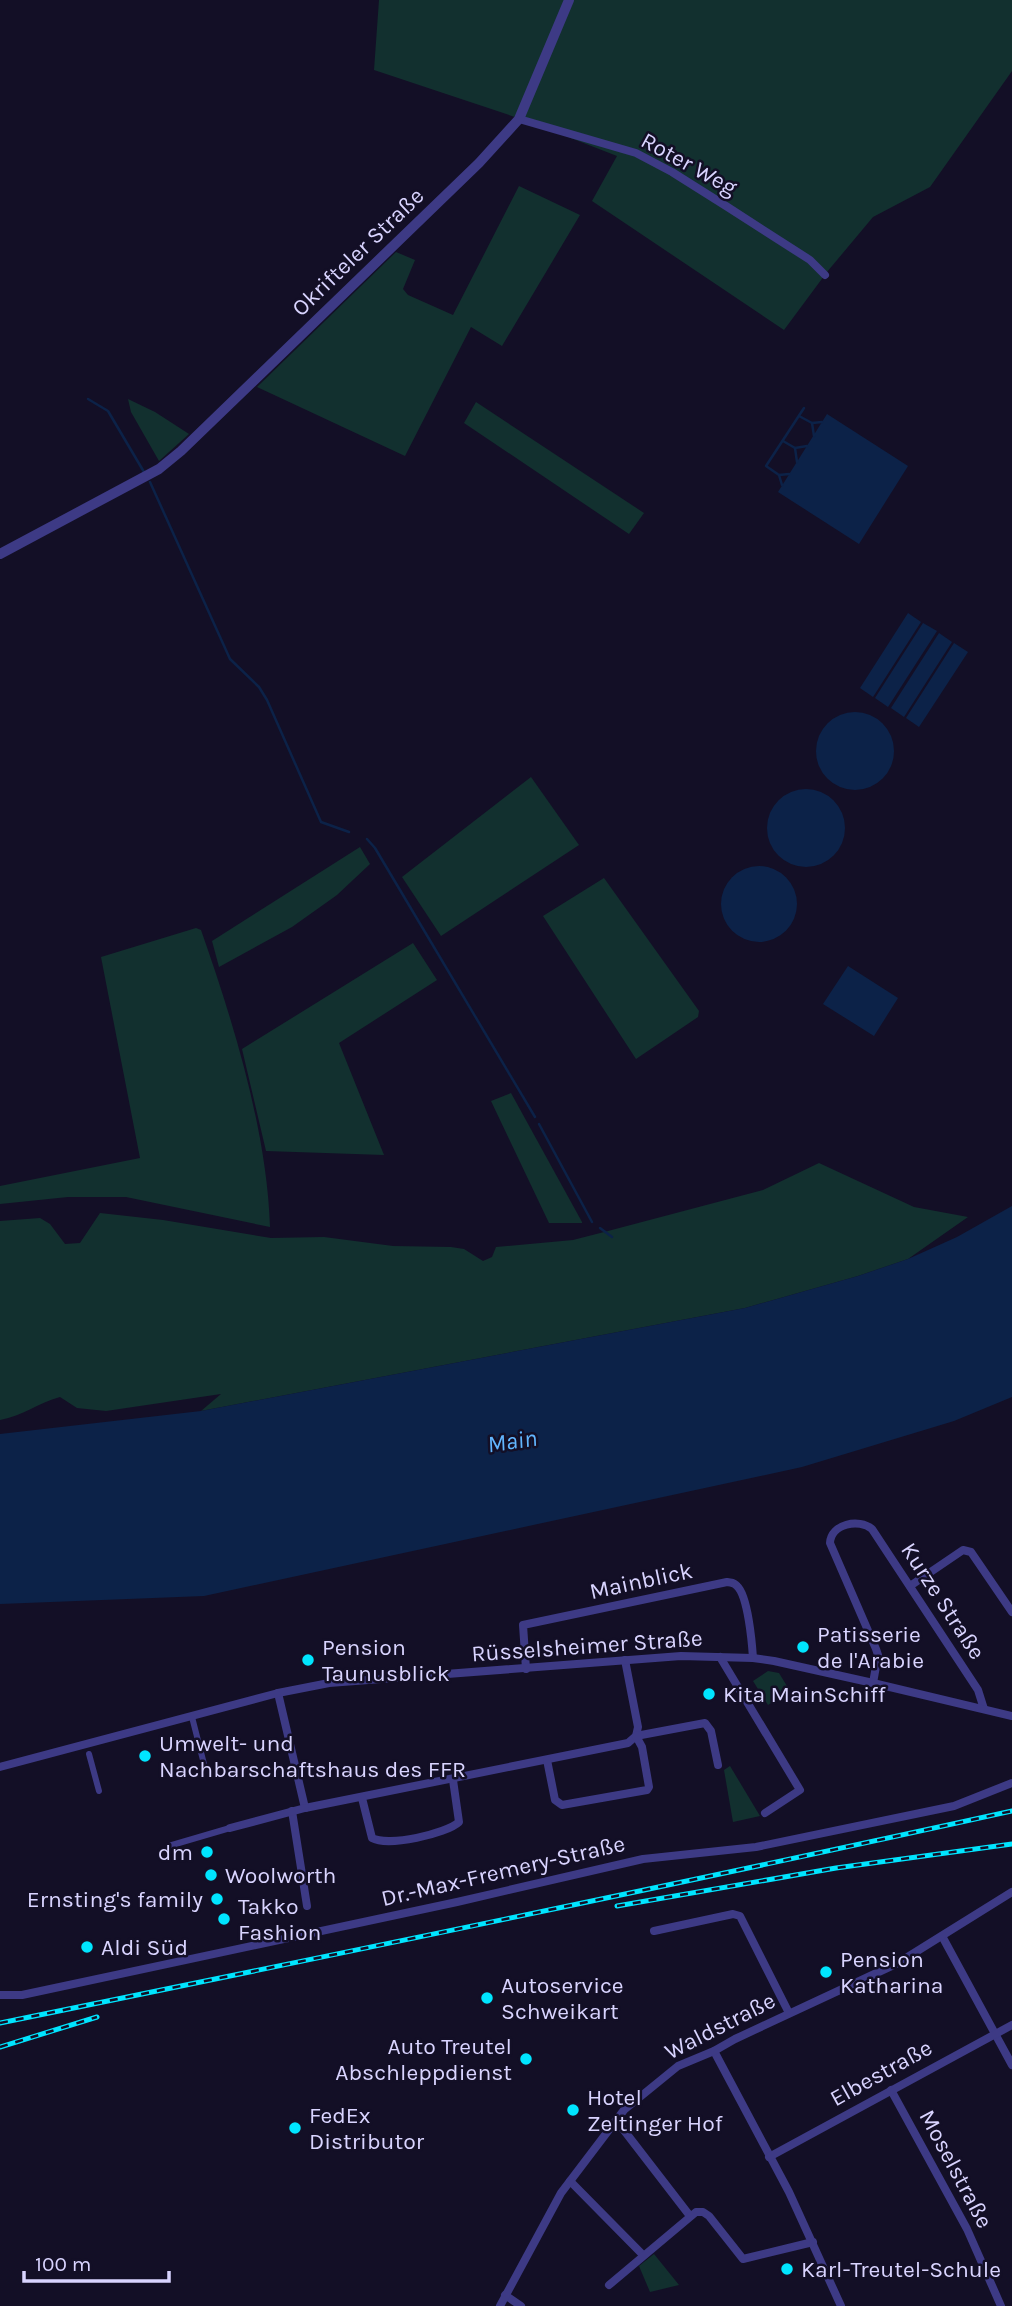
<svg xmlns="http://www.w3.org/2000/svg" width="1012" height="2306" font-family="Karla,sans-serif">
	<rect width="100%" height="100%" fill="#130f26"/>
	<g fill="#12302f">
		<path d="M379,0H1012V71L930,187L873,217L827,272L784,330L592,201L617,156L527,121L374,70Z"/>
		<path d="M519,186L580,215L502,346L471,327L405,456L257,387L396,252L415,260L403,289L408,295L453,315Z"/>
		<path d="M128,399L155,412L189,434L159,461L131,412Z"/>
		<path d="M476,402L644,513L629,534L464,423Z"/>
		<path d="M531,777L579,845L441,936L402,877Z"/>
		<path d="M360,847L370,864L337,895L292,927L219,967L212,941Z"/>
		<path d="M604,878L699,1011L698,1017L636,1059L543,916Z"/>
		<path d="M196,928L201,930C233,1021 267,1131 270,1227L126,1197H68L0,1204V1186L140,1158L101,957Z"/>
		<path d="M413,943L437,980L339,1043L384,1155L266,1151L242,1049Z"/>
		<path d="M511,1093L582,1222V1223H549L491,1101Z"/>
		<path d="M819,1163L914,1207L968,1217L908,1259L858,1276L745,1308L201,1411L221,1394L106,1411L77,1408L60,1397C38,1403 23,1416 0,1420V1221L40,1218L50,1224L65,1244L80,1243L100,1213L163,1220L271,1238L324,1237L393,1246L451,1247L464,1249L483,1261L492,1257L496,1247L573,1240L608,1231L763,1190Z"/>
		<path d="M768,1671L779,1673L790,1691L768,1705L753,1681Z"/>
		<path d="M730,1766L760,1816L733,1822L724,1770Z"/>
		<path d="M654,2254L679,2285L650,2292L639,2266Z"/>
	</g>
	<g fill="#0c2248">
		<path d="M827,414L908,466L859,544L778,492Z"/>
		<path d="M908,613L921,622L873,697L860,688Z"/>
		<path d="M923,623L937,631L888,707L875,698Z"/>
		<path d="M939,633L952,642L904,717L891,708Z"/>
		<path d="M954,643L968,652L919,727L906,718Z"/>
		<circle cx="855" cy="751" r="39"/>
		<circle cx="806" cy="828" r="39"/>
		<circle cx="759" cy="904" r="38"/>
		<path d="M848,966L898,998L874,1036L823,1004Z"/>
		<path d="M1012,1206V1397L954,1421L802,1467L204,1596L0,1604V1434L201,1411L745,1308L858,1276L908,1259L957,1237Z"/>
	</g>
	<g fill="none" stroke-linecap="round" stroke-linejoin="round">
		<g stroke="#0c2248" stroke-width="2.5">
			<path d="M88,399L108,411L144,472"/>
			<path d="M799,416L812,423L822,422"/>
			<path d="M812,423L814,436"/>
			<path d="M783,441L795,448L807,446"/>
			<path d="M795,448L797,462"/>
			<path d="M789,474L779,475L766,466L804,408"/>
			<path d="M779,475L782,485"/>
			<path d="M150,482L230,659L259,687L267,700L321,822L349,832"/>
			<path d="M367,839L375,848L535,1117"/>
			<path d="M539,1124L592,1222"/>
			<path d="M600,1228L612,1237"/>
		</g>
		<g stroke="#3d3a85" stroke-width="6">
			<path d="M192,1717L204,1764"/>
			<path d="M89,1754L99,1791"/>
			<path d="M172,1845L230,1828"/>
		</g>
		<g stroke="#3d3a85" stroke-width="8">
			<path d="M519,119L636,153L672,172L726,206L810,260L825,275"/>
			<path d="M910,1586L963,1550L971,1552L1012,1612"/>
			<path d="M720,1657L800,1790L765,1813"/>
			<path d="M526,1669L523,1625L727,1582C732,1583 734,1582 737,1586C748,1596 752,1643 753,1658"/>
			<path d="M873,1683L878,1655L876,1649L830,1543C831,1524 859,1518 872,1529L978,1690L984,1709"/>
			<path d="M278,1693L305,1808L628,1743L636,1736L638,1727L625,1660"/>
			<path d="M547,1760L555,1800L562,1805L647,1790L649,1787L642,1747L636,1736L705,1723L711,1731L718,1765"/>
			<path d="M0,1767L278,1693L329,1683L681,1656L753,1658L774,1661L873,1683L1012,1716"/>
			<path d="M362,1798L372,1838C388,1847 446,1834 459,1822L453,1780"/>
			<path d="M292,1811L307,1906"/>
			<path d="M230,1828L305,1808"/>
			<path d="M654,1931L733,1914L740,1916L789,2013"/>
			<path d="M942,1936L1012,2065"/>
			<path d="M0,1995H22L457,1902L643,1859L756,1847L954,1806L1012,1783"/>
			<path d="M714,2051L789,2192L841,2306"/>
			<path d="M891,2090L967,2229L1001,2306"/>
			<path d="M616,2120L690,2216"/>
			<path d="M769,2157L1012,2025"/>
			<path d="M570,2181L643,2255"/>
			<path d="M609,2285L696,2212H703L709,2216L743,2259L813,2242"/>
			<path d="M505,2295L521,2306"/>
			<path d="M500,2306L561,2193L624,2110L678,2066L714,2051L735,2039L898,1963L1012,1892"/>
		</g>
		<path stroke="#3d3a85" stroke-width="10" d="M0,554L159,469L181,451L479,163L519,119L569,0"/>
		<defs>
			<g id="rail">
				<path d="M617,1906L836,1868L1012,1844"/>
				<path d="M0,2023C338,1954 675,1885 1012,1811"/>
				<path d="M0,2047L97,2017"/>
			</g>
		</defs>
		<use href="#rail" stroke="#00e5ff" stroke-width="5"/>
		<use href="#rail" stroke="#130f26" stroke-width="2.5" stroke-dasharray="8" stroke-linecap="butt"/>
	</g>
	<g fill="#00e5ff" stroke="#130f26" stroke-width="2.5">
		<circle cx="803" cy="1647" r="7"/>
		<circle cx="308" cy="1660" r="7"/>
		<circle cx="709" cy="1694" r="7"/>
		<circle cx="145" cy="1756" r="7"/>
		<circle cx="207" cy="1852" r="7"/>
		<circle cx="211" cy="1875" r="7"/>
		<circle cx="217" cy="1899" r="7"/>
		<circle cx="224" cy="1919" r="7"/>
		<circle cx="87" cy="1947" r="7"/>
		<circle cx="826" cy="1972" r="7"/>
		<circle cx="487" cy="1998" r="7"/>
		<circle cx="526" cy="2059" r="7"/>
		<circle cx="573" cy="2110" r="7"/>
		<circle cx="295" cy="2128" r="7"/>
		<circle cx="787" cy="2269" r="7"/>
	</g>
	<g text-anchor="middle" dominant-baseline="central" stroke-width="5" stroke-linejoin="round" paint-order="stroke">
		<g font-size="23" fill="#d9d4ff" stroke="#130f26">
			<text transform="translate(689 164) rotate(29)">Roter Weg</text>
			<text transform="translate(358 252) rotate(-44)">Okrifteler Straße</text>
			<text transform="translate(641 1581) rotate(-12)">Mainblick</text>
			<text transform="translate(943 1601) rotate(57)">Kurze Straße</text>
			<text transform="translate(587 1646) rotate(-4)">Rüsselsheimer Straße</text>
			<text transform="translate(503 1871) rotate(-13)">Dr.-Max-Fremery-Straße</text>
			<text transform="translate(720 2026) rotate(-27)">Waldstraße</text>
			<text transform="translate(881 2073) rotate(-29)">Elbestraße</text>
			<text transform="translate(956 2169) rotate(62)">Moselstraße</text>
		</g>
		<g font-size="23" fill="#d9d4ff" stroke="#130f26" text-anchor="start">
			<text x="817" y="1634">Patisserie<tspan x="817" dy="26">de l'Arabie</tspan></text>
			<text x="322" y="1647">Pension<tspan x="322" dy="26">Taunusblick</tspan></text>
			<text x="723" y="1694">Kita MainSchiff</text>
			<text x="159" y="1743">Umwelt- und<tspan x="159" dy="26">Nachbarschaftshaus des FFR</tspan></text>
			<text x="193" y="1852" text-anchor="end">dm</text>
			<text x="225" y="1875">Woolworth</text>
			<text x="203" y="1899" text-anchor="end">Ernsting's family</text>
			<text x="238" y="1906">Takko<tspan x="238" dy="26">Fashion</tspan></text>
			<text x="101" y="1947">Aldi Süd</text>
			<text x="840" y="1959">Pension<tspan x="840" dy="26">Katharina</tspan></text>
			<text x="501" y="1985">Autoservice<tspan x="501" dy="26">Schweikart</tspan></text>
			<text x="512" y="2046" text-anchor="end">Auto Treutel<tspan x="512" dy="26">Abschleppdienst</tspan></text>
			<text x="587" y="2097">Hotel<tspan x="587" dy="26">Zeltinger Hof</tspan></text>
			<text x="309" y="2115">FedEx<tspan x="309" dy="26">Distributor</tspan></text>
			<text x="801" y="2269">Karl-Treutel-Schule</text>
		</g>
		<g font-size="24" font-style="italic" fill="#62b6ff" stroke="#130f26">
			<text transform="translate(512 1441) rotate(-8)">Main</text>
		</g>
	</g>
	<path d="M24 2271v10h145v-10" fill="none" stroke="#d9d4ff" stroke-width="3.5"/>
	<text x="35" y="2271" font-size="21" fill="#d9d4ff" stroke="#130f26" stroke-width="5" paint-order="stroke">100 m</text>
</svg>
